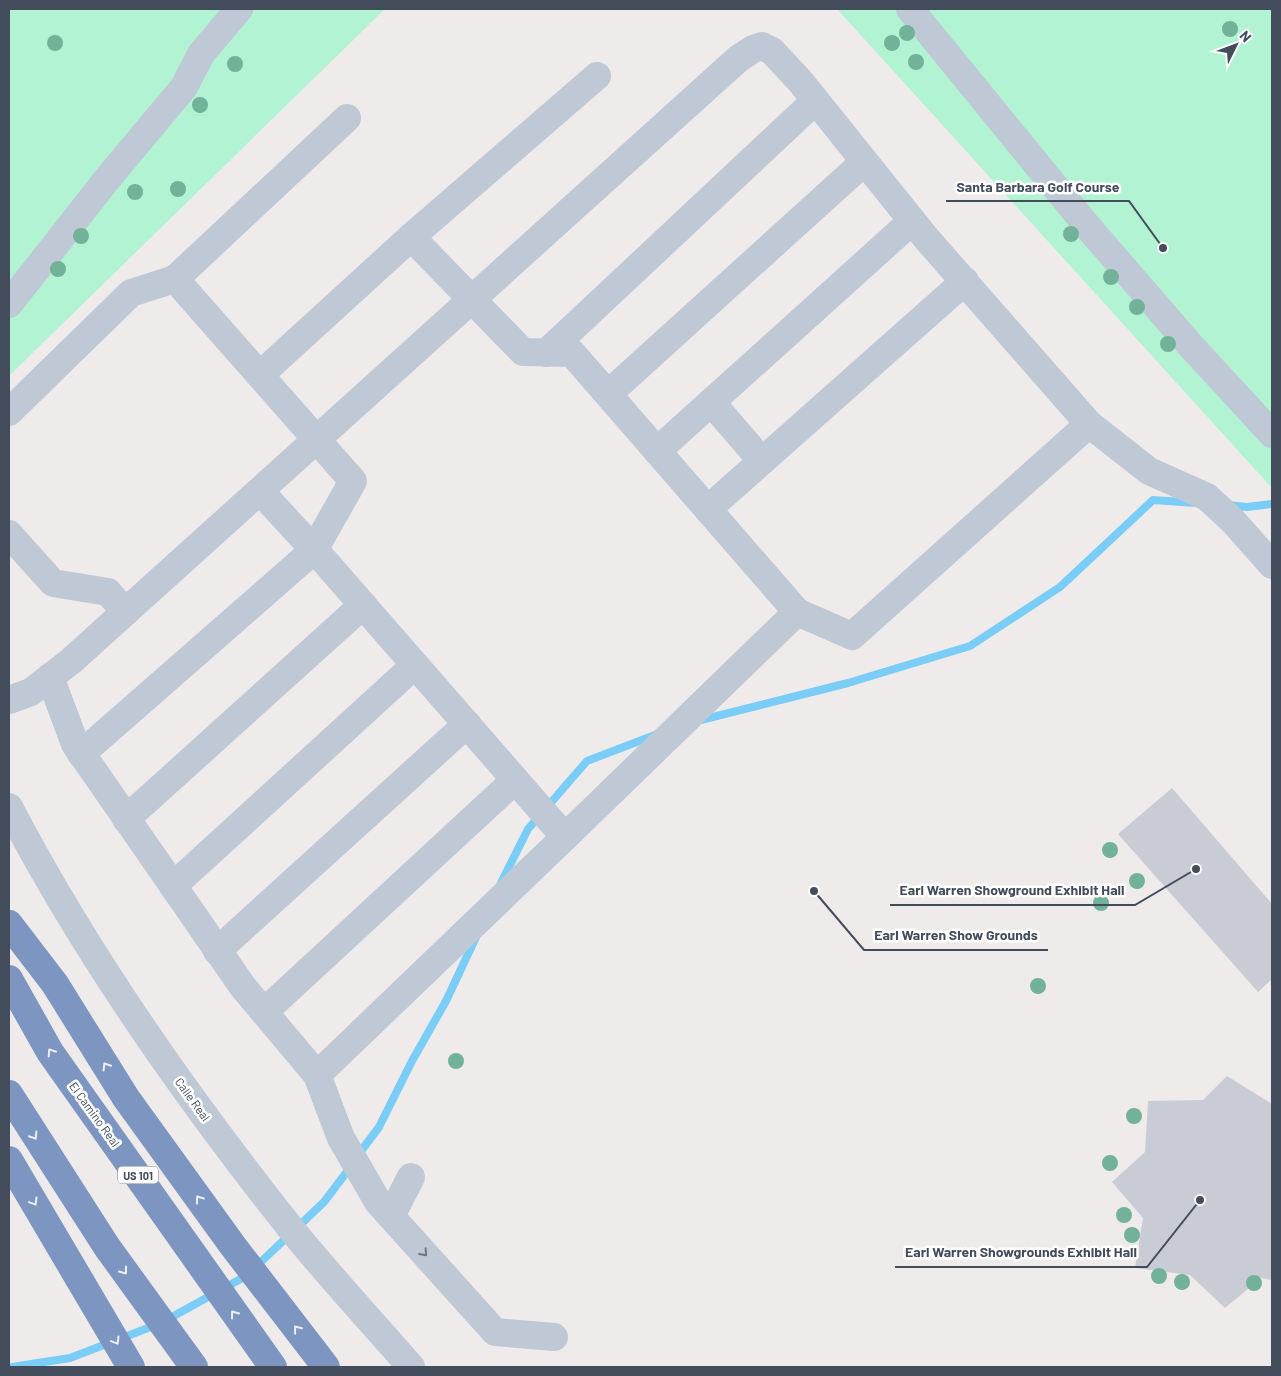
<svg xmlns="http://www.w3.org/2000/svg" width="1281" height="1376" font-family="Barlow,sans-serif">
	<rect width="100%" height="100%" fill="#efebeb"/>
	<g fill="#b2f3d3">
		<path d="M9,9H385L9,376Z"/>
		<path d="M837,9H1272V488Z"/>
	</g>
	<g fill="none" stroke-linecap="round" stroke-linejoin="round">
		<g stroke="#79cdf6" stroke-width="8">
			<path d="M1227,505L1247,507L1272,504"/>
			<path d="M697,721L848,683L970,646L1060,587L1153,500L1196,503"/>
			<path d="M501,883L528,829L587,761L655,735"/>
			<path d="M358,1155L379,1127L412,1061L446,1001L476,937"/>
			<path d="M12,1367L70,1358L161,1323L246,1276L324,1202L352,1165"/>
		</g>
	</g>
	<g fill="#c9ccd4">
		<path d="M1172,788L1272,904V979L1258,992L1118,834Z"/>
		<path d="M1227,1076L1272,1104V1280L1261,1278L1225,1308L1190,1275L1135,1268L1143,1218L1112,1182L1145,1152L1148,1101L1203,1100Z"/>
	</g>
	<g fill="none" stroke-linecap="round" stroke-linejoin="round">
		<g stroke="#bfc8d5" stroke-width="28">
			<path d="M910,9L1088,227L1190,345L1272,434"/>
			<path d="M597,76L411,237L523,352L572,353L797,612"/>
			<path d="M9,304L108,178L184,87L201,54L239,9"/>
			<path d="M546,353L815,101"/>
			<path d="M260,375L411,237"/>
			<path d="M608,394L863,163"/>
			<path d="M711,402L762,461"/>
			<path d="M9,412L131,293L175,279"/>
			<path d="M657,451L912,221"/>
			<path d="M260,491L328,565L565,837L317,1075"/>
			<path d="M708,509L965,281"/>
			<path d="M9,534L53,583L108,592L125,612"/>
			<path d="M50,677L75,744L243,987L317,1075L341,1138L378,1202L495,1332L554,1337"/>
			<path d="M9,700L31,692L71,661L738,59L753,49L762,46L772,51L800,81L926,238L1089,424L1149,471L1207,497L1233,521L1272,565"/>
			<path d="M81,754L314,550L353,481L175,279L347,118"/>
			<path d="M9,807C87,957 187,1098 292,1230C330,1277 372,1322 411,1367"/>
			<path d="M126,819L363,605"/>
			<path d="M565,837L797,612L852,636L1089,424"/>
			<path d="M173,886L415,665"/>
			<path d="M217,951L467,724"/>
			<path d="M264,1012L515,780"/>
			<path d="M391,1216L411,1177"/>
		</g>
		<g stroke="#7c95c1" stroke-width="28">
			<path d="M9,924L55,984L126,1098L233,1246L326,1367"/>
			<path d="M9,979L50,1052L273,1367"/>
			<path d="M9,1094L107,1247L194,1367"/>
			<path d="M9,1160L131,1367"/>
		</g>
	</g>
	<g fill="#72b299">
		<circle cx="1230" cy="29" r="8"/>
		<circle cx="907" cy="33" r="8"/>
		<circle cx="55" cy="43" r="8"/>
		<circle cx="892" cy="43" r="8"/>
		<circle cx="916" cy="62" r="8"/>
		<circle cx="235" cy="64" r="8"/>
		<circle cx="200" cy="105" r="8"/>
		<circle cx="178" cy="189" r="8"/>
		<circle cx="135" cy="192" r="8"/>
		<circle cx="1071" cy="234" r="8"/>
		<circle cx="81" cy="236" r="8"/>
		<circle cx="58" cy="269" r="8"/>
		<circle cx="1111" cy="277" r="8"/>
		<circle cx="1137" cy="307" r="8"/>
		<circle cx="1168" cy="344" r="8"/>
		<circle cx="1110" cy="850" r="8"/>
		<circle cx="1137" cy="881" r="8"/>
		<circle cx="1101" cy="903" r="8"/>
		<circle cx="1038" cy="986" r="8"/>
		<circle cx="456" cy="1061" r="8"/>
		<circle cx="1134" cy="1116" r="8"/>
		<circle cx="1110" cy="1163" r="8"/>
		<circle cx="1124" cy="1215" r="8"/>
		<circle cx="1132" cy="1235" r="8"/>
		<circle cx="1159" cy="1276" r="8"/>
		<circle cx="1182" cy="1282" r="8"/>
		<circle cx="1254" cy="1283" r="8"/>
	</g>
	<defs><path id="oneway-chevron" d="M-2-3.5L2.5 0L-2 3.5" fill="none" stroke-width="1.6" stroke-linecap="round" stroke-linejoin="round" transform="scale(1.25)"/></defs>
	<g stroke="#ebeff6">
		<use href="#oneway-chevron" transform="translate(51 1052) rotate(-123)"/>
		<use href="#oneway-chevron" transform="translate(106 1066) rotate(-122)"/>
		<use href="#oneway-chevron" transform="translate(34 1136) rotate(58)"/>
		<use href="#oneway-chevron" transform="translate(199 1199) rotate(-126)"/>
		<use href="#oneway-chevron" transform="translate(34 1202) rotate(59)"/>
		<use href="#oneway-chevron" transform="translate(124 1271) rotate(54)"/>
		<use href="#oneway-chevron" transform="translate(234 1314) rotate(-126)"/>
		<use href="#oneway-chevron" transform="translate(297 1329) rotate(-128)"/>
		<use href="#oneway-chevron" transform="translate(116 1341) rotate(59)"/>
	</g>
	<use stroke="#6e7786" href="#oneway-chevron" transform="translate(424 1253) rotate(48)"/>
	<g text-anchor="middle" dominant-baseline="central" stroke-width="5" stroke-linejoin="round" paint-order="stroke">
		<rect fill="#fff" stroke="#7b828c" stroke-width="1" x="118" y="1166.5" width="40" height="17" rx="4"/>
		<g font-size="11" font-weight="bold" fill="#424c5b">
			<text x="138" y="1175">US 101</text>
		</g>
		<g font-size="12" fill="#424c5b" stroke="#fff">
			<text transform="translate(193 1099) rotate(54)">Calle Real</text>
			<text transform="translate(95 1114) rotate(54)">El Camino Real</text>
		</g>
	</g>
	<path fill="none" stroke="#424c5b" stroke-width="2" d="M1163 248L1129 201H946M1196 869L1135 905H890M814 891L864 950H1048M1200 1200L1147 1267H895"/>
	<g fill="#424c5b" stroke="#fff" stroke-width="2">
		<circle cx="1163" cy="248" r="5"/>
		<circle cx="1196" cy="869" r="5"/>
		<circle cx="814" cy="891" r="5"/>
		<circle cx="1200" cy="1200" r="5"/>
	</g>
	<g font-size="14" text-anchor="middle" font-weight="bold" fill="#424c5b" stroke="#fff" stroke-width="5" stroke-linejoin="round" paint-order="stroke">
		<text x="1038" y="192">Santa Barbara Golf Course</text>
		<text x="1012" y="895">Earl Warren Showground Exhibit Hall</text>
		<text x="956" y="940">Earl Warren Show Grounds</text>
		<text x="1021" y="1257">Earl Warren Showgrounds Exhibit Hall</text>
	</g>
	<rect width="1281" height="1376" fill="none" stroke="#424c5b" stroke-width="20"/>
	<g transform="translate(1236 45) rotate(48)" stroke="#ffffff" stroke-width="4" paint-order="stroke">
	<path d="M0-4L9 19L0 12L-9 19Z" fill="#424c5b"/>
	<text y="-8" font-size="14" font-weight="bold" text-anchor="middle" fill="#424c5b">N</text>
	</g>
</svg>
